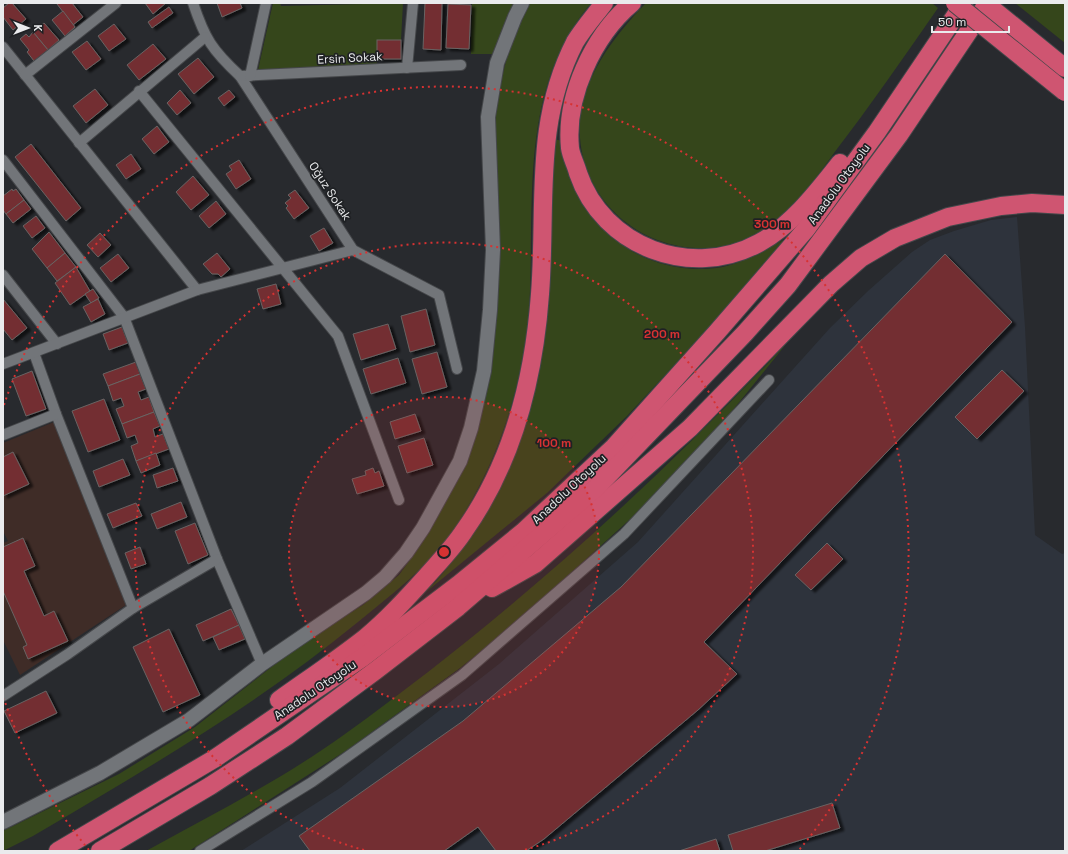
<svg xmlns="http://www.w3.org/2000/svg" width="1068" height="854" font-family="'Space Grotesk',sans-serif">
	<defs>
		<filter id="shadow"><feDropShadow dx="4" dy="2.5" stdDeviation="1" flood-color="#0009"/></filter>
	</defs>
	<rect width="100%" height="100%" fill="#282a2e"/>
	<path fill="#2e333c" d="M1017,217L1025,327L1035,535L1062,554L1065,553V851H241L340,788L499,664L638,542L830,328L868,291L912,252L930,240L954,231L991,220Z"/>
	<path fill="#3f2c27" d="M54,422L126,605L20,675L3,640V543L8,541L3,531V443Z"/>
	<g fill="#35461b">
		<path d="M273,3H280L281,6L403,3L401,40H377V65L258,70Z"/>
		<path d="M472,3H516L493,54H471Z"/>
		<path d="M530,3H591C517,92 536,204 529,310C523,388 495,473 448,537C423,571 391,595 358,622C257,705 145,770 33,836L3,851V831L119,774L195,727L274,665L324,629L363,605L399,575L420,546L440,510L476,430L494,119C500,78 510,39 530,3Z"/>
		<path d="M646,3H932L938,8C904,57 870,106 834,153C814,181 794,210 765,229C689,278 587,227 580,138C575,86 612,38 646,3Z"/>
		<path d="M1015,3H1065V43Z"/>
		<path d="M553,139L563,141C570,219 636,277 716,268C740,265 763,251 783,240L787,244L627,416L547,493L426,592C477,539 511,472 532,401Z"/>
		<path d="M787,343L724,421L648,503L511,627L460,668L347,750L189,851H146C213,814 283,779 345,734C505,619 652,487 787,343Z"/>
	</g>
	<g fill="#732e30" stroke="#696363" filter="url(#shadow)">
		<path d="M9,3H12L26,19L13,30L3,17V8Z"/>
		<path d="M59,3H72L83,17L73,25L57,4Z"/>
		<path d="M145,3H166L153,14Z"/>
		<path d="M217,3H240L242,8L222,17Z"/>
		<path d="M425,3H442L441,50L423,49Z"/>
		<path d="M448,4L471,5L469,49L446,48Z"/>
		<path d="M169,7L173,13L152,28L148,22Z"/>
		<path d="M63,11L75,27L65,36L52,20Z"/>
		<path d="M44,23L59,40L48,50L33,32Z"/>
		<path d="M114,24L126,39L109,51L98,36Z"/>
		<path d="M33,32L48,50L34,61L27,52L29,50L20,39L26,34L29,37Z"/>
		<rect x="377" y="40" width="24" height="19"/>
		<path d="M87,41L101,59L86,70L72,52Z"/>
		<path d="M153,44L166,59L139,80L127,65Z"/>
		<path d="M198,58L214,77L194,94L178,74Z"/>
		<path d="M95,89L108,105L86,123L73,106Z"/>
		<path d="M180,90L191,103L177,115L167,103Z"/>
		<path d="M229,90L235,97L224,106L218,98Z"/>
		<path d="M157,126L169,142L154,154L142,139Z"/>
		<path d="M31,144L81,208L66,221L15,157Z"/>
		<path d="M131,154L141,169L126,179L116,165Z"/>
		<path d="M239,160L251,179L236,189L226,174L232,170L229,166Z"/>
		<path d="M193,176L209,195L191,210L176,192Z"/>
		<path d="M12,189L13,191L16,189L24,200L6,214L3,210V196Z"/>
		<path d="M295,190L309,208L294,219L286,208L288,206L285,203L291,198L288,195Z"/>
		<path d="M24,200L31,209L13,223L6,214Z"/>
		<path d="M216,201L226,214L209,228L199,216Z"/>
		<path d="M36,216L45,228L32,238L23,226Z"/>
		<path d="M324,228L333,243L319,251L310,236Z"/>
		<path d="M49,232L65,253L47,268L32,249Z"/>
		<path d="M100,233L111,245L98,257L87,245Z"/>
		<path d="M65,253L76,267L57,281L47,268Z"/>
		<path d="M217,253L230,269L221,277L218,274H212L203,264Z"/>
		<path d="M118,254L129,268L111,282L100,268Z"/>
		<path d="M945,254L1012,322L704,642L737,674L698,710L544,839L526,851H496L478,827L444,851H310L299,836L463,721L621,587Z"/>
		<path d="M76,267L90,291L70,305L55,283Z"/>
		<path d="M276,284L281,304L263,309L257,289Z"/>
		<path d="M93,289L99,298L91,303L85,294Z"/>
		<path d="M3,299L27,328L12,340L3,329Z"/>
		<path d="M98,299L105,314L91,322L83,307Z"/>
		<path d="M426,309L435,345L410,352L401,316Z"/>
		<path d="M388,324L396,349L361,360L353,334Z"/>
		<path d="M122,327L128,343L109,350L103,334Z"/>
		<path d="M437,352L447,387L422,394L412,359Z"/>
		<path d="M398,358L406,383L371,394L363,369Z"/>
		<path d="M136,362L140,374L108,386L103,374Z"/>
		<path d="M1002,370L1024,391L977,439L955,417Z"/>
		<path d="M32,371L46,409L26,416L12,379Z"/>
		<path d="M140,374L146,389L138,392L141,400L149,397L154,412L122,424L116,409L124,406L121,398L113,401L108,386Z"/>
		<path d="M104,399L120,440L88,452L72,411Z"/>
		<path d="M154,412L160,426L153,429L155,437L163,434L169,449L136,461L131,446L138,443L135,435L127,438L122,424Z"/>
		<path d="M415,414L421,431L395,439L390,422Z"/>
		<path d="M424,438L433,465L407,473L398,446Z"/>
		<path d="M13,452L29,484L3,496V457Z"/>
		<path d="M156,453L160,465L141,473L136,461Z"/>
		<path d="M123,459L130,475L99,487L93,471Z"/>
		<path d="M173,468L178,481L157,488L153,475Z"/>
		<path d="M373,468L375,473L379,471L384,486L357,494L352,479L366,475L365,471Z"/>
		<path d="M181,502L187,517L157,529L151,514Z"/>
		<path d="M136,503L142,516L113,528L107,514Z"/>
		<path d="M195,523L208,555L188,564L175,531Z"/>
		<path d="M23,538L35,566L24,571L44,616L54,611L68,641L28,659L23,647L27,645L3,591V547Z"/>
		<path d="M827,543L843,559L811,590L795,575Z"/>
		<path d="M140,547L146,564L131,569L125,553Z"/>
		<path d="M231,609L239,625L203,641L196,625Z"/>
		<path d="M239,625L245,639L219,650L213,637Z"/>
		<path d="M169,629L200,695L163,712L133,647Z"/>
		<path d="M46,691L57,713L15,733L4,711Z"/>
		<path d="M832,803L840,828L765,851H733L728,835Z"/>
		<path d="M716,839L720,851H679Z"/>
	</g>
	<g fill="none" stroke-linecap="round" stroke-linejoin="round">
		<defs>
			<g id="street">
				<path d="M193,3C205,39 212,50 240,76L353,250L439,295L457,369"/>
				<path d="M3,47L197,290"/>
				<path d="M407,68L413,3"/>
				<path d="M25,75L116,3"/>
				<path d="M240,76L461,65"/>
				<path d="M250,76L266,3"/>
				<path d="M139,91L338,336L399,500"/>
				<path d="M79,143L205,37"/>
				<path d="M3,160L124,317L217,559L262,664"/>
				<path d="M3,275L57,344"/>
				<path d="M34,353L56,414L133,608"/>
				<path d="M3,364L197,290L353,250"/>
				<path d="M3,435L56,414"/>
				<path d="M3,696L68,654L133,608L217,559"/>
				<path d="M200,851L312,782L462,675L624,534L769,380"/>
			</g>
			<path id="secondary" d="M3,822L100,773L189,720L262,664L366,593L385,577L406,553L423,528L460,461L471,428L484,371L490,310L493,250L488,117L497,63L515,17L522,3"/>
			<g id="highway">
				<path d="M632,3C593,36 565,96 570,148C571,156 576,165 578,173C603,247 691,280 759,243C792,225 817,192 840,163"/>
				<path d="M492,588L535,564L690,428L831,284L861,258L895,238L948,217L1001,206L1032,203L1065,205"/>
				<path d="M279,700C307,680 337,660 365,638C387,620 406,599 425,578C438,563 453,548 464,531C513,462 534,377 540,294C547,205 533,124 575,42C583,29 595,15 604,3"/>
				<path d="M58,851L214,759L362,658L458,585L523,532L614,447L717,332L807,228L877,132L964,3"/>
				<path d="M100,851L210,786L287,736L375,671L458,607L597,487L745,333L788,285L899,135L985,7"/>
			</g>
		</defs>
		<use href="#street" stroke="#45474a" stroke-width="12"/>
		<use href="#secondary" stroke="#45474a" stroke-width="16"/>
		<use href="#highway" stroke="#45474a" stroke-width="20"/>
		<use href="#street" stroke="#727579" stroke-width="10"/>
		<use href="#secondary" stroke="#727579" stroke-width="14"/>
		<use href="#highway" stroke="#cf5571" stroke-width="18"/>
		<defs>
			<g id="highway-bridge">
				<path d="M955,3L1065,92"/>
				<path d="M985,3L1065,68"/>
			</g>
		</defs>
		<use href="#highway-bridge" stroke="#45474a" stroke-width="20" stroke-linecap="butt"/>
		<use href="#highway-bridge" stroke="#cf5571" stroke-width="18"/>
	</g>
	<circle cx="444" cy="552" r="155" fill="#d73232" fill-opacity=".12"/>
	<g fill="none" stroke="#d73232" stroke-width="2" stroke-dasharray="2 4">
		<circle cx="444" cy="552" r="155"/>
		<path d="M364 850A309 309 0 1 1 524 850"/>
		<path d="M89 850A464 464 0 0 1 4 699M4 405A464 464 0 1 1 799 850"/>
	</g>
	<g text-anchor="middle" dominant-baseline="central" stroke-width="3.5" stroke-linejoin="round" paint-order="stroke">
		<g font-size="12" fill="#eaebed" stroke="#1f2124">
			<text transform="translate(350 58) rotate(-3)">Ersin Sokak</text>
			<text transform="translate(839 184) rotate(-54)">Anadolu Otoyolu</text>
			<text transform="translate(330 191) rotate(57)">Oğuz Sokak</text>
			<text transform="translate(569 489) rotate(-43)">Anadolu Otoyolu</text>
			<text transform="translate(315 690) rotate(-34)">Anadolu Otoyolu</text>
		</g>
	</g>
	<circle cx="444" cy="552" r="6" fill="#d73232" stroke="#1f2124" stroke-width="2"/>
	<g font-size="12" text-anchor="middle" font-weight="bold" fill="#d73232" stroke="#1f2124" stroke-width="3.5" stroke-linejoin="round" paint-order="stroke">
		<text x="772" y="228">300 m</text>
		<text x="662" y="338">200 m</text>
		<text x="554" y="447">100 m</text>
	</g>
	<rect width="1068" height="854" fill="none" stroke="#eaebed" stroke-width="8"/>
	<g transform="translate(28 28) rotate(90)" stroke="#1f2124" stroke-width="3" paint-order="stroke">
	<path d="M0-3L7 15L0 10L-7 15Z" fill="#eaebed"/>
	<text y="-6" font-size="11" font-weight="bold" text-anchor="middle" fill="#eaebed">K</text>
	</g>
	<path d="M932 26v6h77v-6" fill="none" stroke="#eaebed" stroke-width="2"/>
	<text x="938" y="26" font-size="12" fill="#eaebed" stroke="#1f2124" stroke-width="3" paint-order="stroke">50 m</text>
</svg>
